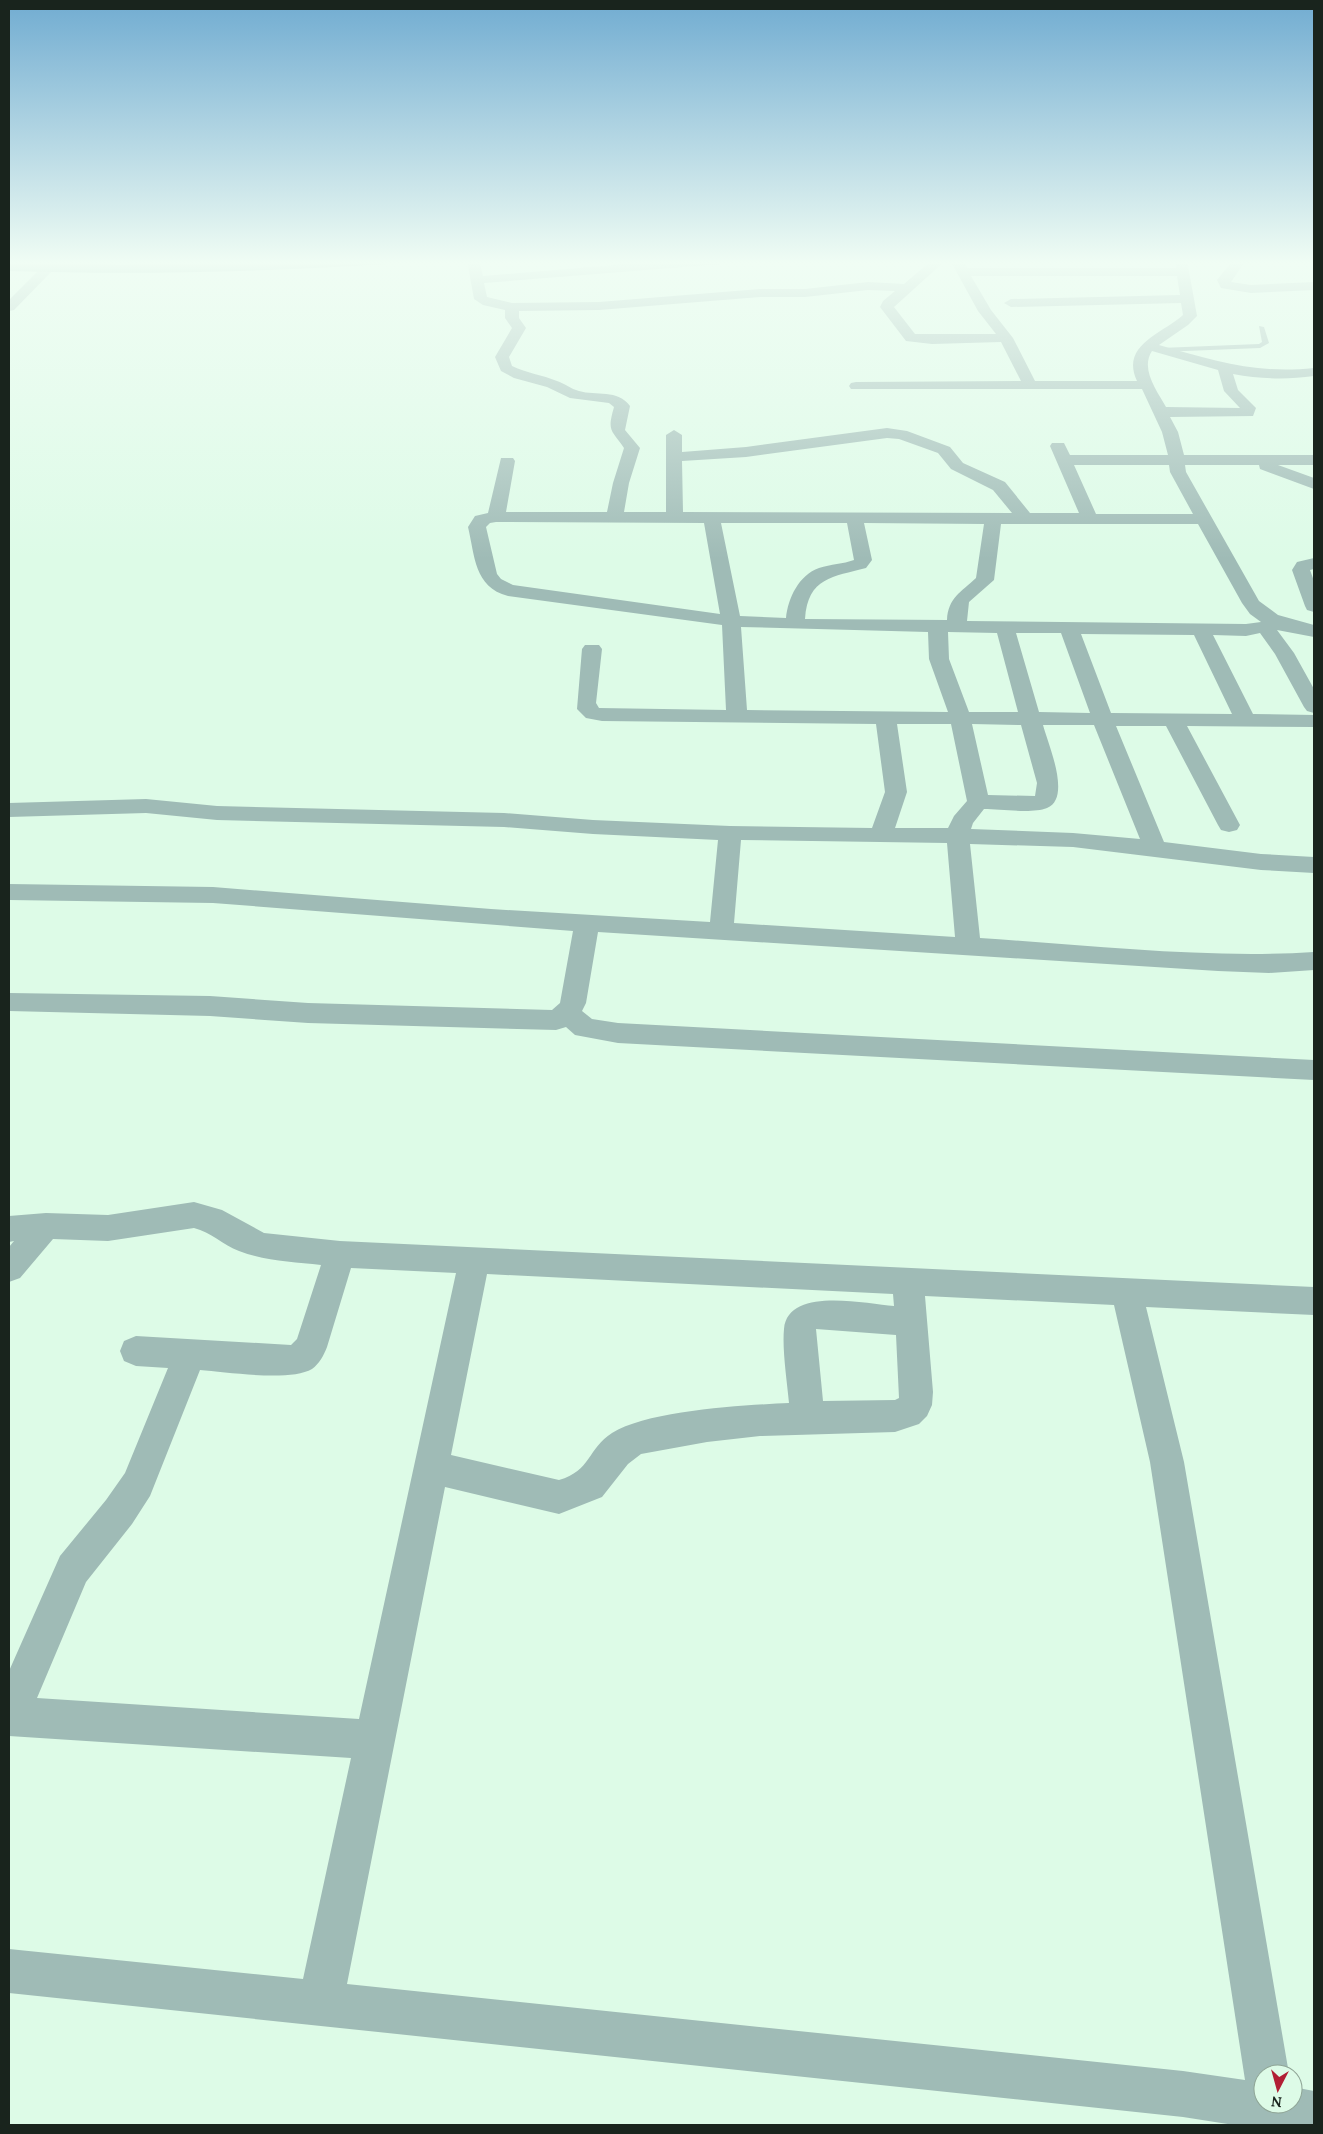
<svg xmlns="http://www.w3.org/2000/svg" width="1323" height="2134" font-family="Lora,serif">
	<rect width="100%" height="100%" fill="#ddfbe7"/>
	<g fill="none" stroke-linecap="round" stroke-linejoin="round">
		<path fill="#9fbbb6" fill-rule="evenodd" d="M1259,326L1264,327L1269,343L1260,348L1160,352L1156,350L1160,348L1259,344L1262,342Z"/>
		<g fill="#9fbbb6" fill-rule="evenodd">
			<path d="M467,260H479L483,276L672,260H728L722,264L484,283L487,297L512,303L599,302L760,289H805L868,282L904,284L932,260H946L894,307L915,334H996L978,311L950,260H962L967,268H1176L1175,260H1187L1197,316L1188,325L1159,345C1215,361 1255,374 1314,368V376C1286,380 1261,379 1233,374L1238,390L1256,408L1253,416L1170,417L1178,432L1184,455H1314V465H1278L1314,478V489L1260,469L1259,465H1185L1186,472L1259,601L1278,615L1314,625V637L1277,630L1294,653L1314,689V713L1307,711L1304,707L1275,654L1260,633L1246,636L1213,635L1253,714L1314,715V727L1187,726L1240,825L1237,830L1229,832L1221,830L1218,825L1166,726H1116L1164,842L1261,854L1314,857V873L1261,870L1073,847L970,844L980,938C1089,945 1206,959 1314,952V970L1269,973L1218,971L598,932L586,1003L582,1011L592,1019L618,1023L1314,1060V1080L618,1043L575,1035L566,1027L556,1030L308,1023L210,1016L9,1011V993L210,996L308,1003L552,1010L560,1003L573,931L213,903L9,900V884L213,887L491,909L710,922L718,840L593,834L504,827L217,820L146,813L9,817V803L146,799L217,806L504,813L593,820L730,826L872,828L885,792L876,724L602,721L586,718L577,709L582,649L585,645H599L602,649L596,703L599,708L726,710L722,625L508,596C474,587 475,556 468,527L475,516L488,513L501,458H513L515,461L506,512H607L613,483L624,448C611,429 607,432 614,407L609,403L570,398L547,387L514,378L501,371L495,357L512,328L505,318V310L483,305L474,299ZM971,276H1177L1180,295L1011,299L1004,303L1011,307L1181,303L1183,315C1162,334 1120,345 1137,381H1035L1013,338L991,310ZM868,290L895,291L883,301L880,307L906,341L932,344L1001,342L1021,381L856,382L851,383L849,386L851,389H1142L1162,432L1168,455H1070L1064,443H1052L1050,446L1079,513H1030L1005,482L963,463L950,447L907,431L887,428L746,447L682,452V435L674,430L666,435V512H624L629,483L640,448L625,430L630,406C618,389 596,396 579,391C571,389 564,383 557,381C542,375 527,373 512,366L509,357L526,328L519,318V311L599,310L760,297H805ZM1152,351L1218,370L1224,391L1240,408L1166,407C1157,391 1140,369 1152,351ZM887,438L899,439L938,453L951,469L993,490L1012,513L683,512L682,461L746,457ZM1074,465H1169L1170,472L1193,514H1096ZM496,522L704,523L720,614L513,585L501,579L497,574L486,527L490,523ZM721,523H847L854,560C843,564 831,564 819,568C799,575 788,598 786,618L740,616ZM864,523L984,524L976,578C961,592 948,598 947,620L805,619C808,577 833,577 866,568L872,560ZM1001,524H1198L1242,603L1250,614L1261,622L1246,624L967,621L969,602L994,580ZM741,627L928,632L929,659L948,712L747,710ZM948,632L997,633L1018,712H969L949,659ZM1016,633H1061L1090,713L1039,712ZM1081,634L1194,635L1232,714L1111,713ZM897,724H951L967,801L954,816L948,828H895L907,792ZM972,724L1021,725L1037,783L1035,796L988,795ZM1043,725H1094L1140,839L1073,833L971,829L973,823L984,809C1001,809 1032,814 1047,808C1072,798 1048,744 1043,725ZM741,840L947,843L955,937L734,923Z"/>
			<path d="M1233,260H1246L1231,282L1251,285L1314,282V290L1251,293L1221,288L1217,280Z"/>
			<path d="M48,264L54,268L52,271L14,310L9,311V300L44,265Z"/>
			<path d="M1314,558V569L1310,570L1314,581V612L1307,610L1305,606L1292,570L1297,562Z"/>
			<path d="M194,1202L222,1210L264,1233L340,1241L1314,1287V1315L1146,1307L1184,1462L1289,2074H1263V2104H1293V2087L1314,2091V2125H1234L1183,2117L9,1993V1949L303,1979L351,1758L9,1736V1671L60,1556L106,1500L125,1473L168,1368L136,1366L124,1361L120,1351L124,1341L136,1336L291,1345L297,1339L321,1265C293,1262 265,1261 239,1251C223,1245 211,1232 194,1228L108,1241L53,1239L20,1278L9,1282V1247L14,1241L9,1242V1216L46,1213L108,1215ZM351,1268L456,1273L359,1719L37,1698L86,1582L132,1524L150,1496L200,1370C227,1372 290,1382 312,1369C319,1364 324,1355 327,1347ZM487,1274L893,1294L894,1306C865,1304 788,1286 784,1329C782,1349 787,1381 789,1403C745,1405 649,1410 612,1433C588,1448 591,1471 559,1480L451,1455ZM925,1296L1114,1305L1150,1462L1245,2080L1183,2071L347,1984L445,1487L559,1514L602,1497L628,1464L641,1454L707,1442L760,1436L895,1432L919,1424L927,1416L932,1405L933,1392ZM816,1329L896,1335L899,1398L895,1400L823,1401Z"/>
		</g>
		<path fill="#76a099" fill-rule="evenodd" d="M320,260H392L386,264C261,272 134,275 9,271V263L122,265Z"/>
	</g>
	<linearGradient id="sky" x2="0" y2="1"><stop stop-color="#71acd1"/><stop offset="0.47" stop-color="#f0fdf4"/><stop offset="1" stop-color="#f0fdf4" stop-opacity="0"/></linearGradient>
	<rect width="1323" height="559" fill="url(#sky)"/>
	<rect width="1323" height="2134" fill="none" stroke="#19241d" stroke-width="20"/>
	<g transform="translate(1278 2089) rotate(186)"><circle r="24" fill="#ddfbe7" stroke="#8fa596"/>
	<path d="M0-4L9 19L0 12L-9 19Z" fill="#b11e34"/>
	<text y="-8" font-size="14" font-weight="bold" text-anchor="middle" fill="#19241d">N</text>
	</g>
</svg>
